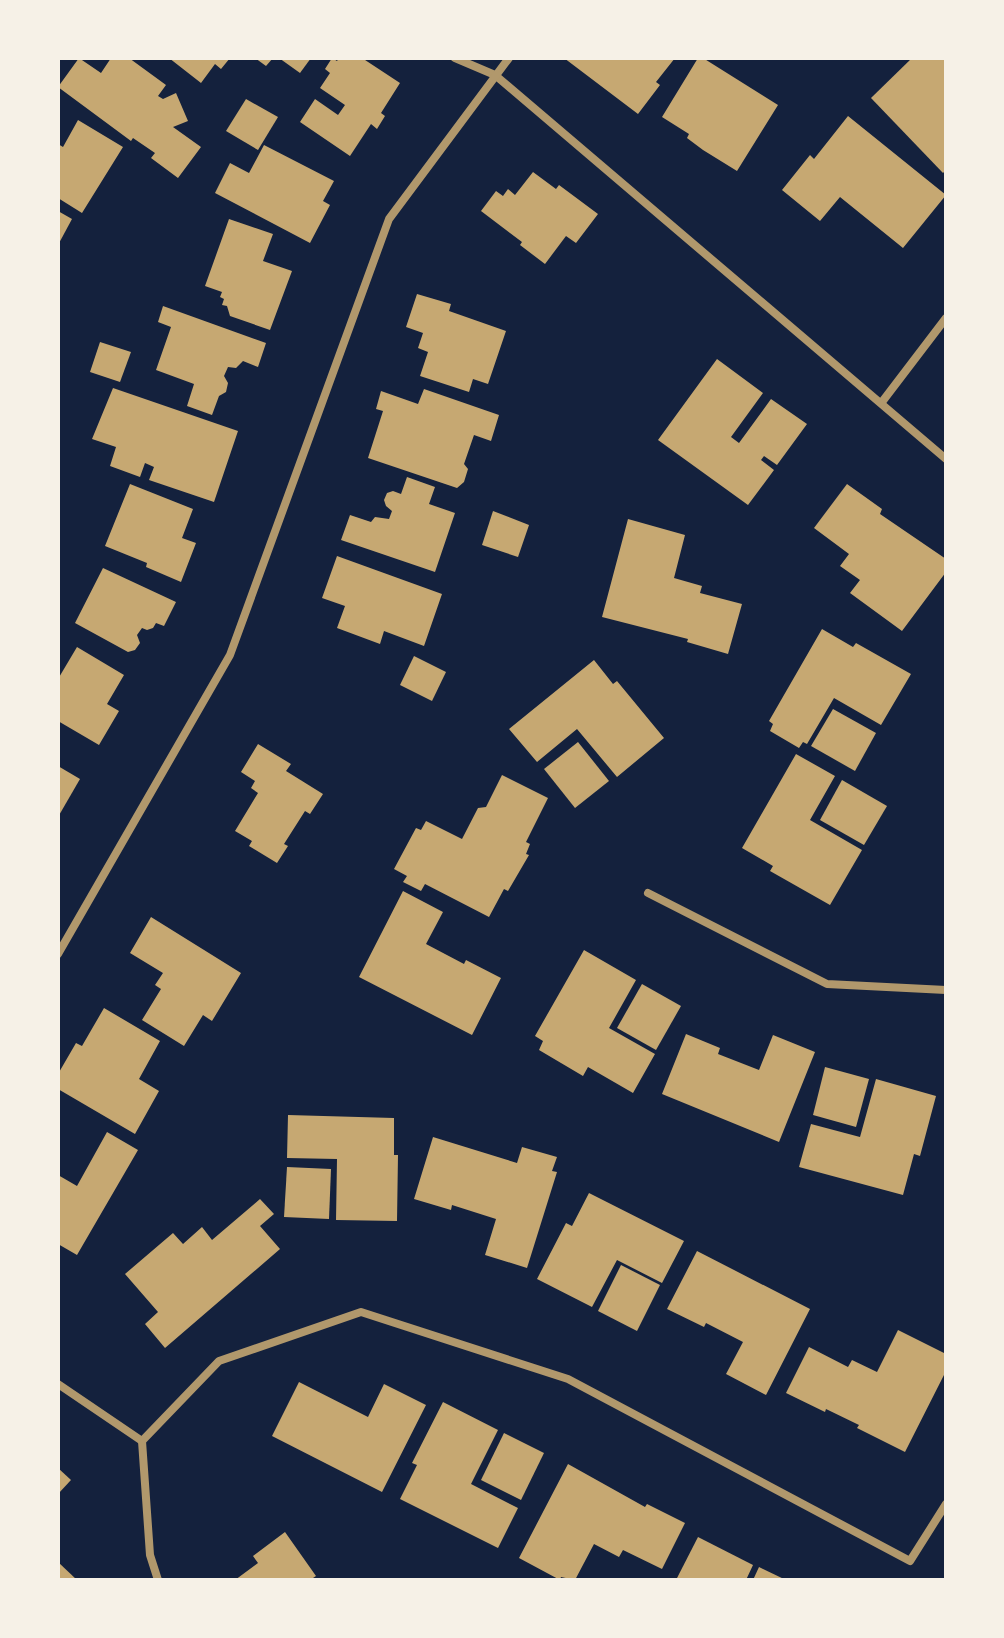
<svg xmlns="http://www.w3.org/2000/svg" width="1004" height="1638" font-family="'Nunito Sans',sans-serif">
	<rect width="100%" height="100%" fill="#14213d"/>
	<g fill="#c6a872">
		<path d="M79,58L101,73L111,58H129L166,85L158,96L163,99L176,93L188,121L173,127L201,147L178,178L151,158L155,153L133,138L131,141L58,87Z"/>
		<path d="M169,58H230L221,69L215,64L201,83Z"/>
		<path d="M255,58H273L266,66Z"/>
		<path d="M279,58H311L300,73Z"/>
		<path d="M332,58L337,61L339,58H362L400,83L381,113L385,116L377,129L371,124L350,156L300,122L315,99L338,115L345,105L320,88L330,73L325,69Z"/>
		<path d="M564,58H675L656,82L660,85L638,114Z"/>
		<path d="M698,58H703L778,105L737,171L703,150L687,138L689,134L662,117Z"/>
		<path d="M912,58H946V170L943,173L871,98Z"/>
		<path d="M246,99L278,117L258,150L226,131Z"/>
		<path d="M848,116L946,195L903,248L840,197L820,221L782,190L810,155L814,159Z"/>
		<path d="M78,120L123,147L82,213L58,198V144L63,147Z"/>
		<path d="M264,145L334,181L323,201L330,205L310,243L215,193L230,163L249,173Z"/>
		<path d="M533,172L556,189L559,185L598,214L576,243L566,236L545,264L520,245L522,242L481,211L496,191L503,196L508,189L515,195Z"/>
		<path d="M58,211L72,219L58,245Z"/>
		<path d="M229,219L273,234L263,261L292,271L270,330L230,316L227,306L222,305L224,299L220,297L222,292L205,286Z"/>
		<path d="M417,294L451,304L449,311L506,331L488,384L473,379L469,392L420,376L428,352L418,348L423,333L406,327Z"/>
		<path d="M163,306L266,343L258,367L243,361L236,368L228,367L224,376L228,383L226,392L219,396L212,415L187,406L194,384L156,370L171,327L158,322Z"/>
		<path d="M100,342L131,352L120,382L90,372Z"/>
		<path d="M717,359L763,393L731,437L739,443L771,399L807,424L777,465L764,456L761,460L774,470L748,505L658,440Z"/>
		<path d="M113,388L238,431L214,502L149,480L154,467L145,463L140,477L110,466L116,447L92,439Z"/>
		<path d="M424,389L499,415L491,441L474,435L464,464L468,469L464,482L457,488L368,458L383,411L376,409L381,391L418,404Z"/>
		<path d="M407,477L435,487L429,504L455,513L435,572L341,540L350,515L371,522L375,517L389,519L392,511L386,506L384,500L387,493L393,491L401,494Z"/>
		<path d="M130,484L193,509L182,538L196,543L181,582L146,567L147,563L105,546Z"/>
		<path d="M847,484L882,509L880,514L946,559V572L902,631L850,593L860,580L840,566L849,554L814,528Z"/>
		<path d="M493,511L529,525L518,557L482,545Z"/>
		<path d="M628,519L685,535L674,578L702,586L700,593L742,604L728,654L687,642L688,639L602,617Z"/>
		<path d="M337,556L442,594L424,646L384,631L380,644L337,628L345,606L322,598Z"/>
		<path d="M103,568L176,602L164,626L156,623L153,628L147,630L142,628L137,635L140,643L135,650L128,652L75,623Z"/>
		<path d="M822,629L853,647L856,643L911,674L881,725L834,698L807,744L803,742L799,748L770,731L773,724L769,721Z"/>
		<path d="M77,647L124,675L107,704L119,711L99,745L58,721L60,708L58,707V679Z"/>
		<path d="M414,656L446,672L432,701L400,685Z"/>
		<path d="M594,660L613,684L617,681L664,738L617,777L577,729L537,762L509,729Z"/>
		<path d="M833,709L876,733L855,771L811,746Z"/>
		<path d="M578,742L609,781L575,808L544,769Z"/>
		<path d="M258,744L291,764L286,771L323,794L310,814L305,811L284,844L288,846L277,863L249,846L252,841L235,831L258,793L251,788L255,781L241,772Z"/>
		<path d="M796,754L835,776L810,820L862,850L830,905L770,871L773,866L742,848Z"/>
		<path d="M58,766L80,779L58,817Z"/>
		<path d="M502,775L548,798L526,842L530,844L526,854L529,855L508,891L504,889L489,917L425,884L421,891L403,882L407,876L394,869L416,828L421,830L426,821L462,839L478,808L486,807Z"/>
		<path d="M842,780L887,806L864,845L820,820Z"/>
		<path d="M403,891L443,912L426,944L464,964L466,960L501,978L472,1035L359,977Z"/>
		<path d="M151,917L241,973L212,1021L203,1015L184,1046L142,1020L161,989L155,985L163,973L130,953Z"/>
		<path d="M584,950L636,980L609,1028L655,1054L633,1093L588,1067L583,1076L539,1050L543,1041L535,1036Z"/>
		<path d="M642,984L681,1006L656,1050L617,1028Z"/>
		<path d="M104,1008L160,1041L139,1079L159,1091L135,1134L58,1089V1074L76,1043L82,1046Z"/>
		<path d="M686,1034L720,1048L718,1054L759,1070L773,1035L815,1052L779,1142L662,1094Z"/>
		<path d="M825,1067L869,1079L856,1127L813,1115Z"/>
		<path d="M876,1079L936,1096L920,1156L914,1154L903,1195L799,1167L811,1124L860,1137Z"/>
		<path d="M288,1115L394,1118V1155H398L397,1221L336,1220L337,1159L287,1158Z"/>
		<path d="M107,1132L138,1150L77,1255L58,1244V1175L77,1186Z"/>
		<path d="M433,1137L517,1163L522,1147L557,1157L552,1171L557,1172L527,1268L485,1255L496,1219L452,1205L451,1210L414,1199Z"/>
		<path d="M287,1167L331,1169L329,1219L284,1217Z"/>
		<path d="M589,1193L684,1241L662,1283L617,1260L592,1307L537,1279L566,1223L572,1226Z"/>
		<path d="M260,1199L274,1214L260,1226L280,1249L165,1348L145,1324L158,1312L125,1274L173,1233L183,1244L202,1227L212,1240Z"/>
		<path d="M697,1251L810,1309L766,1395L726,1374L743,1342L706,1323L704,1327L667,1309Z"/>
		<path d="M621,1265L660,1285L637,1331L598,1311Z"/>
		<path d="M898,1330L946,1354V1371L905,1452L857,1428L859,1425L826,1409L825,1412L786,1393L809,1347L848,1367L852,1360L877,1372Z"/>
		<path d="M299,1382L368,1417L384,1384L426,1405L382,1492L272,1436Z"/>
		<path d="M443,1402L498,1430L471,1484L518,1508L498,1548L400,1499L417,1465L412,1463Z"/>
		<path d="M504,1433L544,1453L521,1500L481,1480Z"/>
		<path d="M568,1464L645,1507L647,1504L685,1523L662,1569L623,1550L619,1557L594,1544L575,1580L561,1577L560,1580L519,1558Z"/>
		<path d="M58,1468L71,1480L58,1494Z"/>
		<path d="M285,1532L316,1576L310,1580H235L258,1563L253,1556Z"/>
		<path d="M698,1537L753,1565L746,1580H676Z"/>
		<path d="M58,1562L77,1580H58Z"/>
		<path d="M759,1567L786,1580H753Z"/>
	</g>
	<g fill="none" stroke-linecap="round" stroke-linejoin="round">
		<g stroke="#b1986c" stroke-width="8">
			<path d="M455,58L495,75L946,459"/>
			<path d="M882,402L946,318"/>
			<path d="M648,893L827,984L946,990"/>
			<path d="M58,954L230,655L389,219L509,58"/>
			<path d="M58,1384L142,1441"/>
			<path d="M158,1580L150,1555L142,1441L219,1361L361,1312L568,1379L910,1561L946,1504"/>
		</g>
	</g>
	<rect width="1004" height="1638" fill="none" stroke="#f6f1e7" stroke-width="120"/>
</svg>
